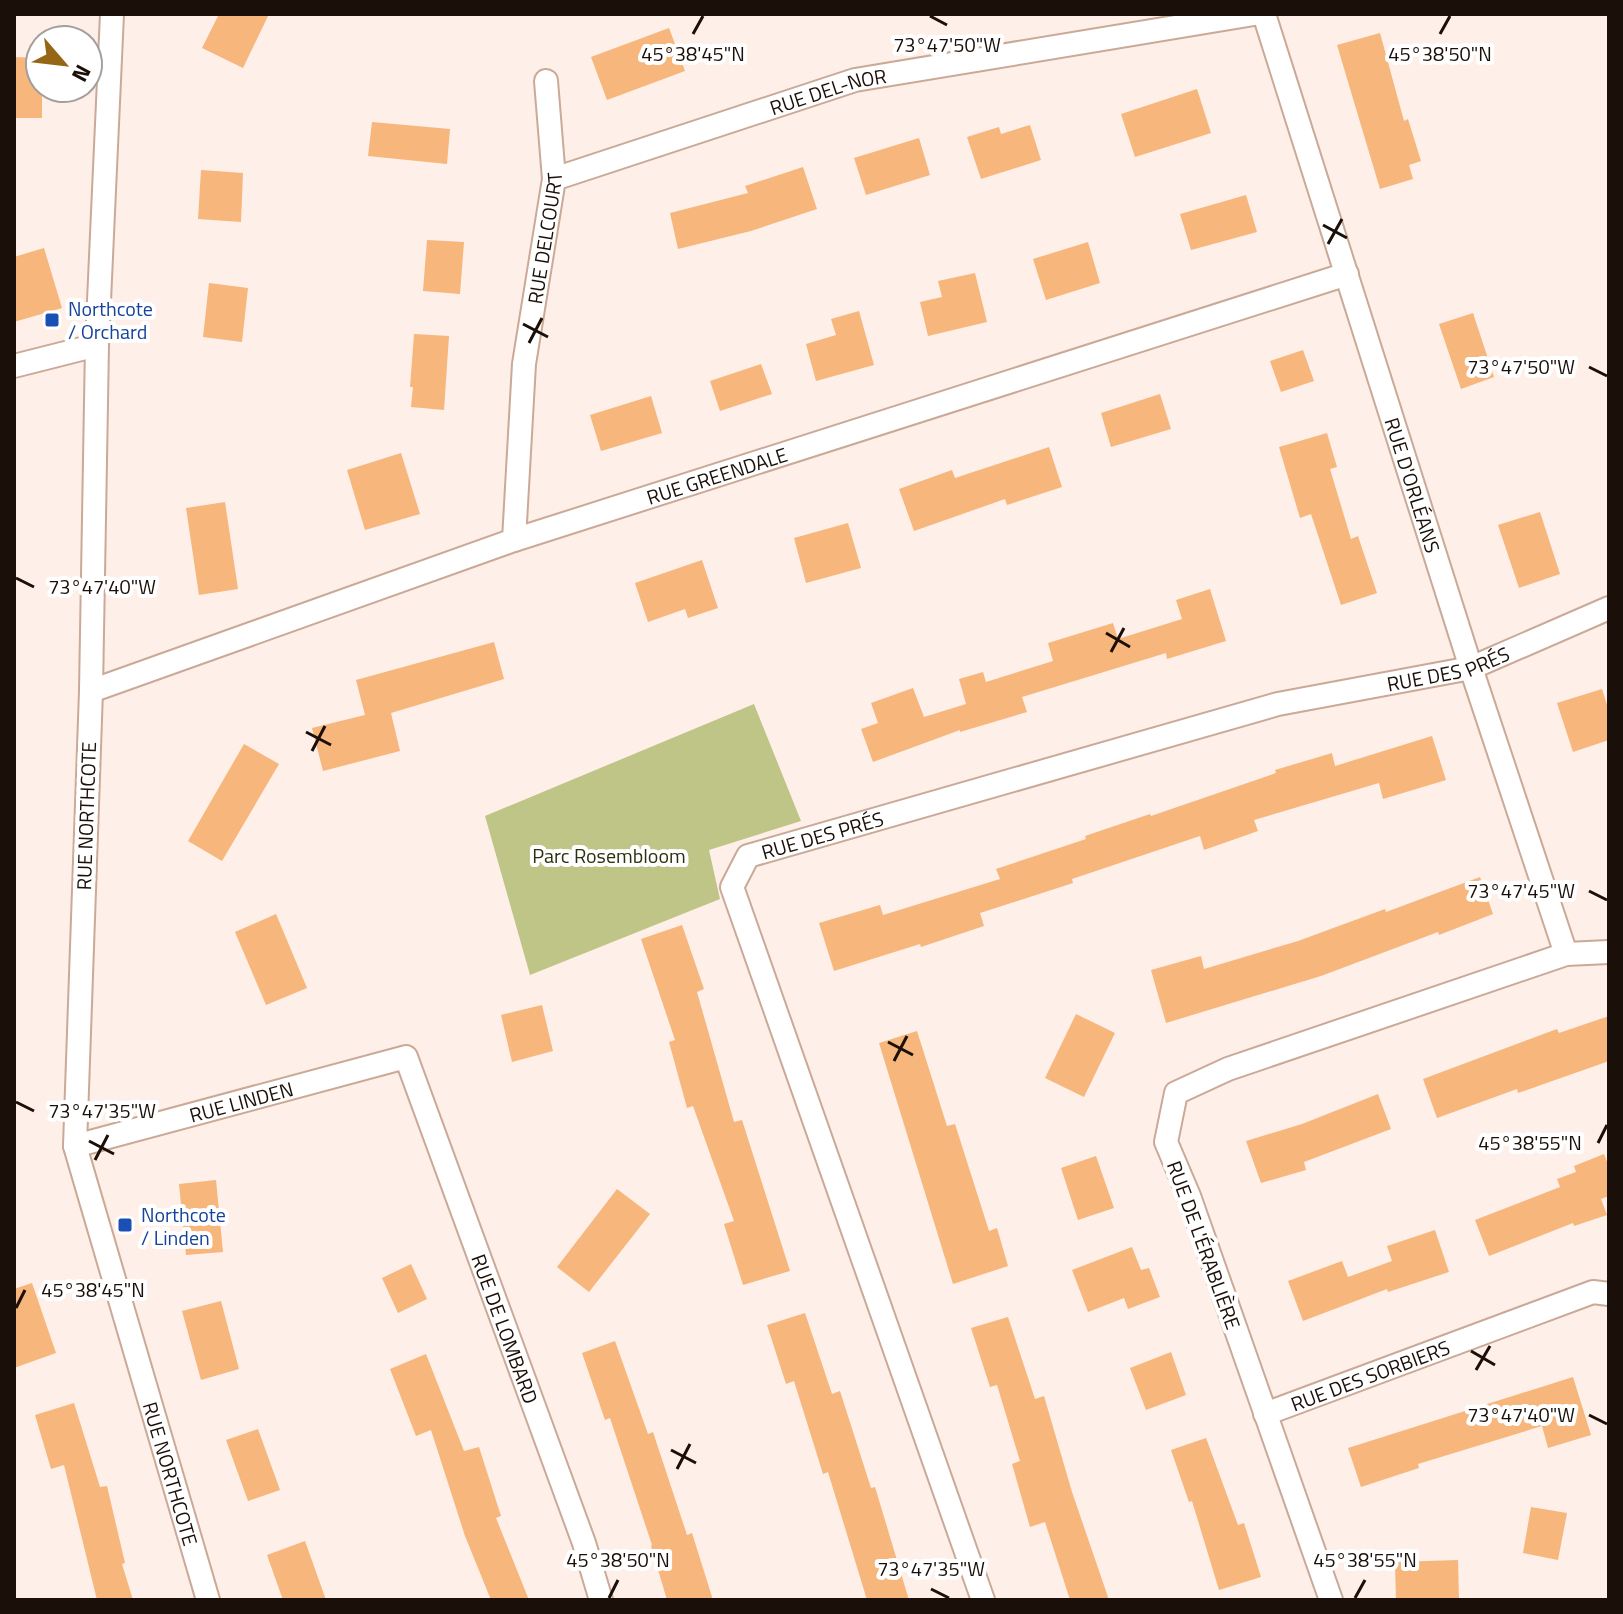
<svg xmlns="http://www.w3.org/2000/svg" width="1623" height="1614" font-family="'Titillium Web',sans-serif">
	<rect width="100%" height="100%" fill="#feefe8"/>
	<path fill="#bfc587" d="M754,704L801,821L709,850L720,899L530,975L485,816Z"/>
	<g fill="#f6b67c">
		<path d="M219,14H269L243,68L202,48Z"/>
		<path d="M669,28L685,71L607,100L591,57Z"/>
		<path d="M1380,33L1404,121L1408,119L1421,161L1409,165L1413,179L1380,189L1337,45Z"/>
		<path d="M14,57L40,58V88H42V118H14Z"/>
		<path d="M1197,89L1211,133L1135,157L1121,114Z"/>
		<path d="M372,122L450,129L447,164L368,156Z"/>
		<path d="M1030,125L1041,160L981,179L967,137L999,127L1001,134Z"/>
		<path d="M919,138L930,175L866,195L854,158Z"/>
		<path d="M803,167L817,209L751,231L678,249L670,213L748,193L745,186Z"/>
		<path d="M201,170L243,173L241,222L198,219Z"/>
		<path d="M1246,195L1257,232L1191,250L1180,214Z"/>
		<path d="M427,240L464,242L460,294L423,291Z"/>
		<path d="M1088,242L1100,283L1046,300L1033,259Z"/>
		<path d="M44,248L62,308L14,322V257Z"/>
		<path d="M975,273L987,322L928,336L920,302L942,297L938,281Z"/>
		<path d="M209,283L248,288L242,342L203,337Z"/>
		<path d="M859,311L874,365L816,381L806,344L836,335L831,319Z"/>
		<path d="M1473,313L1494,377L1461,389L1439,324Z"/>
		<path d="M414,334L449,336L444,410L411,407L413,387H410Z"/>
		<path d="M1303,350L1314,381L1281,392L1270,361Z"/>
		<path d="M761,364L772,394L720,411L710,381Z"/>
		<path d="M1160,394L1171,429L1111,447L1101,413Z"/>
		<path d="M651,396L662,433L601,451L590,415Z"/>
		<path d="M1327,433L1337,467L1330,469L1351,539L1358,536L1377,593L1341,605L1311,514L1300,518L1279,447Z"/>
		<path d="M1049,447L1062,487L1007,505L1005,499L914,531L899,489L952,470L955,478Z"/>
		<path d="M401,453L420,514L365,530L347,470Z"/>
		<path d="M225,502L238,589L199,595L186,508Z"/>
		<path d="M1540,512L1560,574L1519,588L1498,525Z"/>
		<path d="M848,523L861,568L806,583L794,538Z"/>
		<path d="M702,560L718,608L688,618L685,609L648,622L635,583Z"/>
		<path d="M1210,589L1226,641L1167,659L1166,653L1022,697L1027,712L960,732V730L873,762L861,729L878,723L871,703L913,688L924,717L966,704L959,679L983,672L986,682L1053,661L1048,643L1113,623L1118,639L1182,619L1176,600Z"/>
		<path d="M494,642L504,679L391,713L400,751L323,771L312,728L365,715L356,680Z"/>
		<path d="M1602,689L1609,711V740L1573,752L1557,703Z"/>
		<path d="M1432,736L1446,780L1383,799L1379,783L1254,820L1258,831L1204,850L1200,836L1072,879L1073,883L980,913L984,926L921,947L920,944L834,971L819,923L880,905L883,915L1000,879L996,869L1086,839L1085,836L1150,814L1151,816L1276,773L1275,770L1332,753L1335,766Z"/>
		<path d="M244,744L279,764L222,861L188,841Z"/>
		<path d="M1480,877L1493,914L1439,935L1438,932L1321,976L1166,1023L1151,970L1201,956L1204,969L1298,941L1385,909L1386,912Z"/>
		<path d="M276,914L307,988L266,1005L235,932Z"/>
		<path d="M682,925L704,989L697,992L734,1122L742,1120L790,1271L743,1285L724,1224L734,1221L693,1106L687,1108L669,1042L675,1040L641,939Z"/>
		<path d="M542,1005L553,1051L512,1062L501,1015Z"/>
		<path d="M1076,1014L1115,1033L1084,1097L1045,1078Z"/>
		<path d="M1609,1016V1061L1518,1093L1517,1089L1437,1118L1423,1079L1557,1029L1559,1033Z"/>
		<path d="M917,1031L947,1126L955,1124L989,1231L997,1228L1008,1266L953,1284L879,1043Z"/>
		<path d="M1378,1094L1391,1129L1304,1162L1306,1170L1261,1183L1246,1141L1302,1124Z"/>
		<path d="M1604,1154L1609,1167V1196L1601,1199L1607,1215L1574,1226L1573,1223L1489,1256L1475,1220L1560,1187L1557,1179L1576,1172L1574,1166Z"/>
		<path d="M1096,1156L1114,1208L1078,1220L1061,1168Z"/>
		<path d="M216,1180L223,1252L186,1255L179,1184Z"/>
		<path d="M617,1189L650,1214L589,1292L557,1267Z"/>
		<path d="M1435,1230L1449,1272L1388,1292L1387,1289L1303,1321L1288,1281L1342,1261L1348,1277L1392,1261L1387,1246Z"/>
		<path d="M1132,1247L1141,1270L1149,1268L1160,1297L1128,1309L1124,1298L1088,1312L1072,1270Z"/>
		<path d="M411,1264L427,1299L398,1313L382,1278Z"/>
		<path d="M32,1283L56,1353L14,1368V1289Z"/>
		<path d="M221,1301L239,1369L201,1380L182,1311Z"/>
		<path d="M805,1313L832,1394L840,1391L871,1488L875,1487L909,1600H867L828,1472L823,1474L794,1381L786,1384L767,1325Z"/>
		<path d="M1008,1317L1035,1399L1044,1396L1072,1492L1109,1600H1070L1045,1522L1030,1527L1012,1464L1020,1461L997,1385L990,1387L971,1328Z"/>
		<path d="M615,1341L648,1434L653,1432L687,1535L692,1533L713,1600H667L651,1546L652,1545L610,1418L605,1420L582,1353Z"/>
		<path d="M1171,1352L1186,1395L1146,1410L1130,1368Z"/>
		<path d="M426,1354L464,1451L479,1447L501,1516L496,1518L529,1600H491L465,1536L431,1430L416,1436L390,1369Z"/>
		<path d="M1573,1377L1591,1435L1548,1448L1542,1426L1418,1464L1419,1468L1361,1487L1348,1448Z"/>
		<path d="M74,1403L100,1487L107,1486L125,1563L122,1564L133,1600H97L64,1465L51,1469L35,1415Z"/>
		<path d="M258,1429L280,1490L248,1501L226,1440Z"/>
		<path d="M1206,1438L1238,1525L1244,1523L1261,1577L1219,1590L1192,1501L1189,1502L1171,1450Z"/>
		<path d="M1531,1507L1567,1513L1558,1560L1523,1553Z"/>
		<path d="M305,1541L326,1600H283L267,1555Z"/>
		<path d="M1458,1560L1459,1600H1396L1395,1562Z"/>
	</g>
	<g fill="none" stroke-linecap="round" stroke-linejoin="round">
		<defs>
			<g id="minor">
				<path id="s1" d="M112,14L97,345L91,691L75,1146L208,1600"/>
				<path id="s2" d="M1264,14L1471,668L1566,954"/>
				<path id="s3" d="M554,179L855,80L1254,14"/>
				<path d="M14,366L97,345"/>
				<path id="s4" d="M514,540L524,364L554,179L546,81"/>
				<path id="s5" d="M91,691L514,540L1347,274"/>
				<path id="s6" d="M75,1146L406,1057L584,1543L601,1600"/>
				<path id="s7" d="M1265,1414L1593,1292L1609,1294"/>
				<path id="s8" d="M983,1600L732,887L748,856L1278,704L1471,668L1609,608"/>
				<path d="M1331,1600L1189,1196L1166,1142L1176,1093L1228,1069L1566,954L1609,952"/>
			</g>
		</defs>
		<use href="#minor" stroke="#caa997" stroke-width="26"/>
		<use href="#minor" stroke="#fff" stroke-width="22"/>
	</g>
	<path fill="none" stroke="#1a0f09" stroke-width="3" d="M930,16L947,25M693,34L703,16M1440,34L1450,16M1323,225L1347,238M1328,244L1342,219M523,324L548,337M529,343L542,318M1589,367L1607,376M16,578L34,587M1106,633L1130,647M1111,652L1124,628M306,732L331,745M312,751L325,726M1589,891L1607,900M888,1042L913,1055M894,1061L907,1036M16,1102L34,1111M89,1141L114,1154M1598,1143L1607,1125M95,1160L108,1135M16,1308L25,1290M1471,1351L1495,1365M1476,1370L1490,1346M1589,1415L1607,1424M671,1450L696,1463M677,1469L690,1444M931,1589L949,1598M609,1598L618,1580M1355,1598L1365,1580"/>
	<g fill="#1a4fb4" stroke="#fff" stroke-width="3">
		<rect x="44" y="312" width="16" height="16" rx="4"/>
		<rect x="117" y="1217" width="16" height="16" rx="4"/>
	</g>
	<g text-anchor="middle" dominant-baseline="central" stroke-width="8" stroke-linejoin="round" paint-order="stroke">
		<g font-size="20" fill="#1a0f09" stroke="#fff">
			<text stroke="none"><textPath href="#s3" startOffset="288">RUE DEL-NOR</textPath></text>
			<text stroke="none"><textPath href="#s4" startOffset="304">RUE DELCOURT</textPath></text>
			<text stroke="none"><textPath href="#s5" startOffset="662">RUE GREENDALE</textPath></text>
			<text stroke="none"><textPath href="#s2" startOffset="494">RUE D'ORLÉANS</textPath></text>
			<text stroke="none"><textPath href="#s8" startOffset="1516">RUE DES PRÉS</textPath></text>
			<text transform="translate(86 816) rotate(-88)">RUE NORTHCOTE</text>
			<text stroke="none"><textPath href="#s8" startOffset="868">RUE DES PRÉS</textPath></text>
			<text stroke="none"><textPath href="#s6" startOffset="172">RUE LINDEN</textPath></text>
			<text transform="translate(1204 1245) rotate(70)">RUE DE L'ÉRABLIÈRE</text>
			<text stroke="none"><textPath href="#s6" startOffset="632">RUE DE LOMBARD</textPath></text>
			<text stroke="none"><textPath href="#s7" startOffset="112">RUE DES SORBIERS</textPath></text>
			<text stroke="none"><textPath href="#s1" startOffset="1474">RUE NORTHCOTE</textPath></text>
		</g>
		<g font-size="20" fill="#164399" stroke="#fff" text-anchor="start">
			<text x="68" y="308">Northcote<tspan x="68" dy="23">/ Orchard</tspan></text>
			<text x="141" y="1214">Northcote<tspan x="141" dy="23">/ Linden</tspan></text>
		</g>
		<g font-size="20" fill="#2d300c" stroke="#fff">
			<text x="609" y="855">Parc Rosembloom</text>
		</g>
	</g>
	<g font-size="20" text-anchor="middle" fill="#1a0f09" stroke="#fff" stroke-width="8" stroke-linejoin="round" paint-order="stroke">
		<text x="947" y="52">73°47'50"W</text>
		<text x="693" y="61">45°38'45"N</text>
		<text x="1440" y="61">45°38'50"N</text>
		<text x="1521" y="374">73°47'50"W</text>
		<text x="102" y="594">73°47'40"W</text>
		<text x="1521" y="898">73°47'45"W</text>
		<text x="102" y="1118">73°47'35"W</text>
		<text x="1530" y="1150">45°38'55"N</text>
		<text x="93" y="1297">45°38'45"N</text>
		<text x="1521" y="1422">73°47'40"W</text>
		<text x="618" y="1567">45°38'50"N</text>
		<text x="1365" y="1567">45°38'55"N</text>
		<text x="931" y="1576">73°47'35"W</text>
	</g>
	<rect width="1623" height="1614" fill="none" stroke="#1a0f09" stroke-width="32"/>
	<g transform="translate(64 64) rotate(118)"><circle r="38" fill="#ffffff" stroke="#a39f9d" stroke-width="2"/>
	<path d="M0-6L14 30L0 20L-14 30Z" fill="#956615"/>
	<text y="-12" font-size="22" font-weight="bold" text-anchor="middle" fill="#1a0f09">N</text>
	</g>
</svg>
